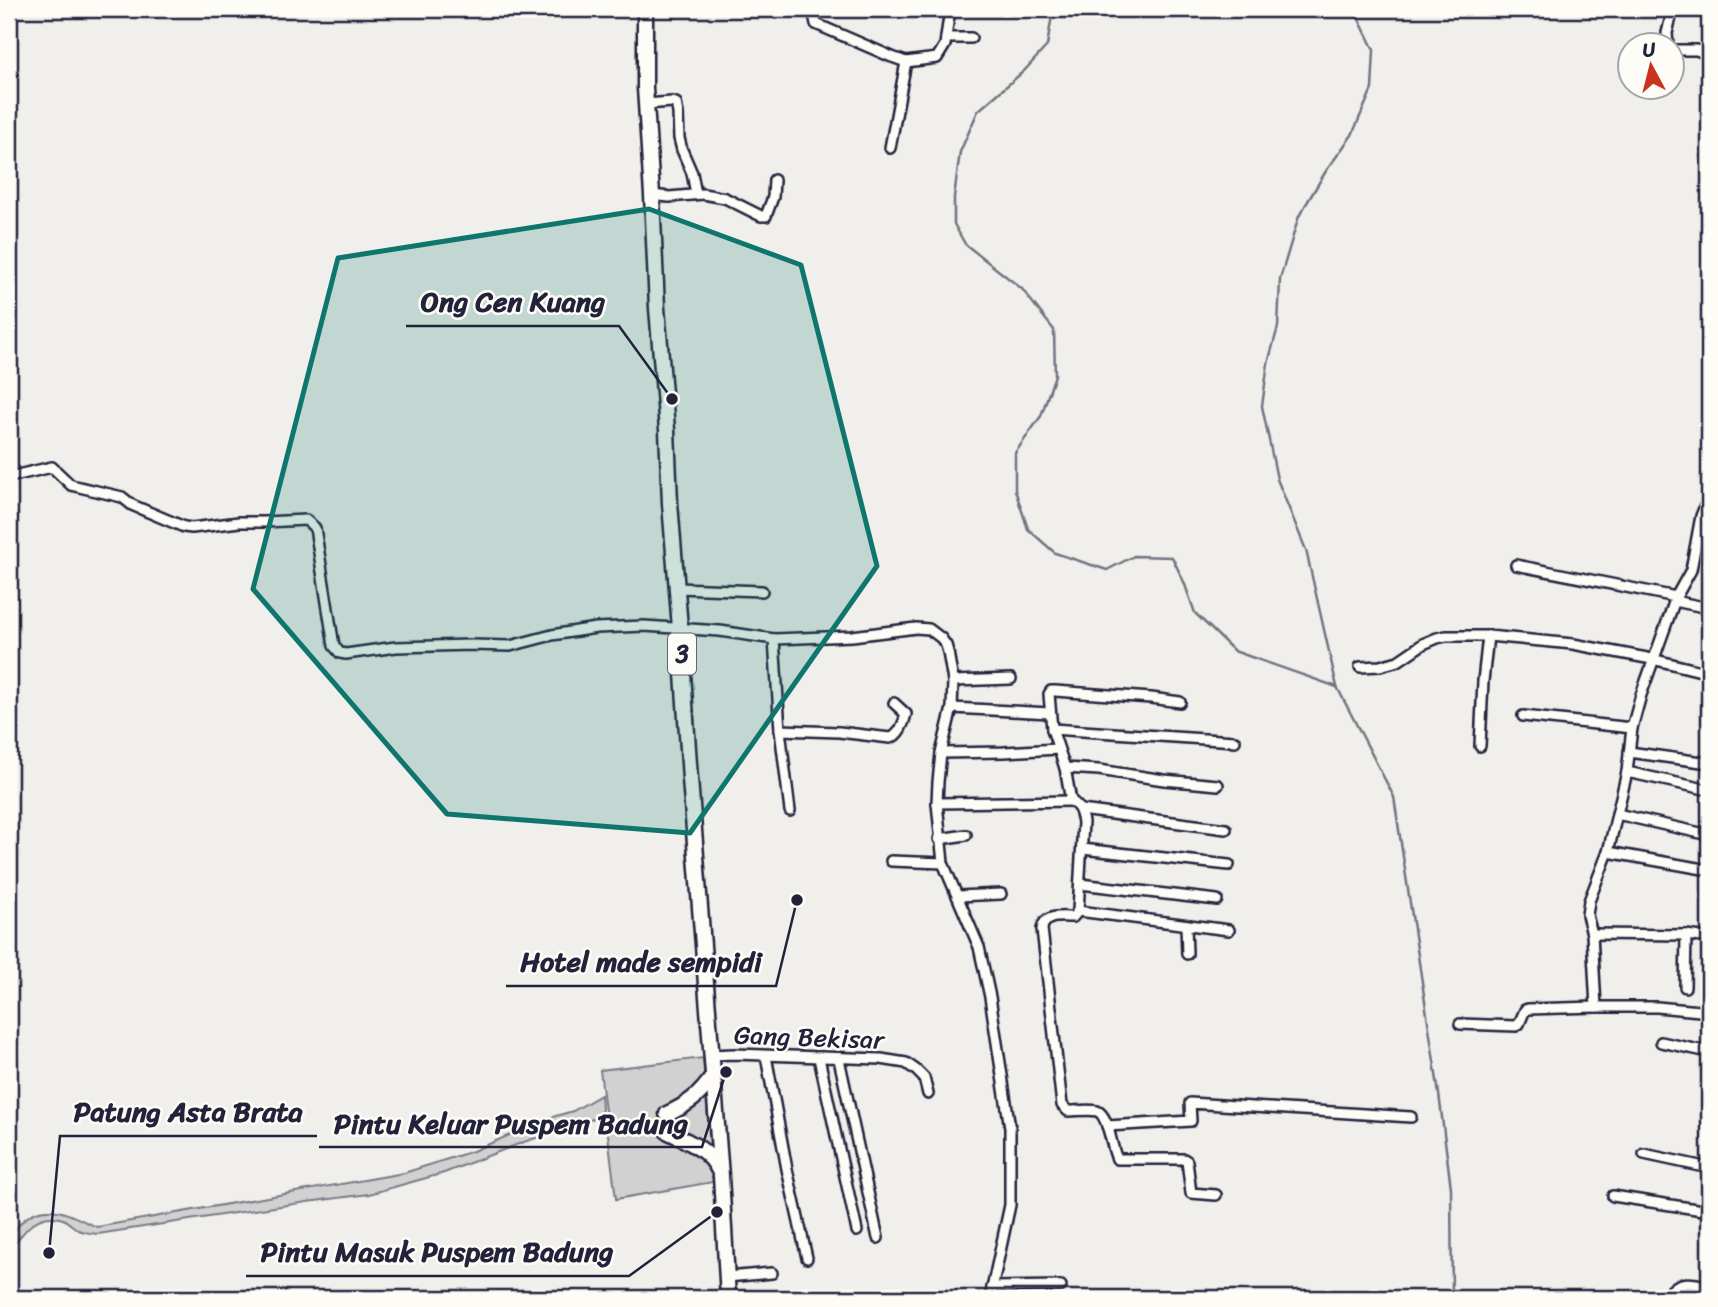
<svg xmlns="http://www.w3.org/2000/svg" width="1718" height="1307" font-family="Sriracha,sans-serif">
	<rect width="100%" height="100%" fill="#f0efec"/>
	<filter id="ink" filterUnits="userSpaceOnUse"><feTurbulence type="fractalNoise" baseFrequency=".0143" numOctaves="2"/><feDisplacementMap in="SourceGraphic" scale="14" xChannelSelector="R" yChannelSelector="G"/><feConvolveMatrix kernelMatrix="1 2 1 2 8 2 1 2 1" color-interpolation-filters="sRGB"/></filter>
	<g filter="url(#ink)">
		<g fill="#d2d1d1" stroke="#7a7a86" stroke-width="2">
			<path d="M703,1058L713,1182L616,1199L600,1070Z"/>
			<path d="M601,1095L602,1109L599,1117L521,1143L444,1173L369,1194L307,1202L98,1234C91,1233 82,1233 77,1229C72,1226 69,1222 63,1219C36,1210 23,1233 9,1251C9,1239 11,1235 18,1226C42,1196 69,1215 97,1227L404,1173L473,1151L549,1118L573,1111Z"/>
		</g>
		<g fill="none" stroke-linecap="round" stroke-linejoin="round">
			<g stroke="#737381" stroke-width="2.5">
				<path d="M1053,9L1047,46L1025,70L978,111L960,152L954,197V224L965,244L1022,289L1054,330L1055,375L1041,416L1015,453V490L1028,529L1055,553L1107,570L1134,556L1172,557L1184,582L1195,613L1234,651L1337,687"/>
				<path d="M1354,9L1374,50L1372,89L1352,135L1326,171L1299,216L1280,279L1278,327L1268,363L1262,406L1277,479L1306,550L1337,687L1394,797L1439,1094L1451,1188L1452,1298"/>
			</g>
			<defs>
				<g id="minor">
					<path d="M780,9L812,12"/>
					<path d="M813,9L816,24L892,57L906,62L937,58L945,45L950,9"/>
					<path d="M946,38H971"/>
					<path d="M1668,46L1667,33L1673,9"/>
					<path d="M1672,50H1696L1709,54"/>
					<path d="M646,104L672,102L676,103L678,113L679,138L682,150L692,173L696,194"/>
					<path d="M890,148L906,62"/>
					<path d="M652,195L669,197L703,194L725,198L761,216H766L773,197L774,180"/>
					<path d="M9,477L52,467L71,485L122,497L132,505L184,527L192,528L239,522H264L306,520L315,528L334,646L340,653L346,654L396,647L471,645L510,646L552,635L596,628L644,626L720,631L774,639L852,636L916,628L929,629L941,638L946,645L948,652L953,681L952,708L941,753L938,782L937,803L943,863L979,947L990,997L1010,1128V1205L990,1298"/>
					<path d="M1516,565L1676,597"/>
					<path d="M677,588L762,591"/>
					<path d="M1674,601L1709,608"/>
					<path d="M774,639L780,730L790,811"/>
					<path d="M1360,667L1380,666L1398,661L1423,644L1437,638L1446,636H1488L1573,644L1652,659L1709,673"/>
					<path d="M953,681L1011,679"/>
					<path d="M1180,702L1151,698L1055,691H1051L1049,694L1052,729L1065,768L1071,801C1080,806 1081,813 1083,822L1078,911L1229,930"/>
					<path d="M952,708L1050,713"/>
					<path d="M1523,716L1632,728"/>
					<path d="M1052,729L1235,741"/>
					<path d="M780,730L839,732L890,738C899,736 904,723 906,714L894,703"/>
					<path d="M1480,746L1483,681L1488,636"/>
					<path d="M1629,752L1709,763"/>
					<path d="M941,753L1004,752L1058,749"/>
					<path d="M1065,768L1099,770L1164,780L1218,785"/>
					<path d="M1627,772L1709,790"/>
					<path d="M937,803L1071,801"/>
					<path d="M1081,810L1226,829"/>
					<path d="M1617,814L1709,835"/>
					<path d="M939,839L966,835"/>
					<path d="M1082,849L1229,865"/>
					<path d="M1608,852L1703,869"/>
					<path d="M891,861L943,863"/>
					<path d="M1080,884L1217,900"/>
					<path d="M958,896L1001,894"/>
					<path d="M1078,911L1073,917C1061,917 1044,914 1042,929L1062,1105L1068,1111C1075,1111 1091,1109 1097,1111C1109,1115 1111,1148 1117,1159H1184L1187,1161L1191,1193L1216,1195"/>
					<path d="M1186,925L1187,954"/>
					<path d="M1592,934L1686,935L1709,938"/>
					<path d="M1685,987L1686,935"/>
					<path d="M1596,1007L1592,934L1587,915L1589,901L1608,852L1627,772L1632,728L1641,695L1676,597L1691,570L1701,516L1709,496"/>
					<path d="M1460,1024L1516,1026L1519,1024L1525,1010L1528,1009L1596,1007H1657L1700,1011"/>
					<path d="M1661,1042L1709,1052"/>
					<path d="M711,1055L734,1054L881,1059L906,1063L916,1070L924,1078L928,1094"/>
					<path d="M766,1056L787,1169L807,1258"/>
					<path d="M819,1058L857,1231"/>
					<path d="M839,1059L878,1238"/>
					<path d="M1107,1126L1191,1121L1190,1103L1411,1117"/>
					<path d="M1644,1154L1709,1168"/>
					<path d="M1613,1196L1709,1211"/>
					<path d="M727,1277L772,1273"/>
					<path d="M992,1287L1061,1286"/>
					<path d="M1672,1290C1681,1279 1697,1284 1709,1286"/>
					<path d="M778,1297L779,1298"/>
				</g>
				<g id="trunk">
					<path d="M645,9V88L652,195L657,308L667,430L670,503L680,628L690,779L721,1176L728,1298"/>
					<path d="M667,1114C687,1105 701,1095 713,1076"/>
					<path d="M667,1131C687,1141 710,1150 719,1171"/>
				</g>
			</defs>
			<use href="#minor" stroke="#22223b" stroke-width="14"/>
			<use href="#trunk" stroke="#22223b" stroke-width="19"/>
			<use href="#minor" stroke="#fdfcf7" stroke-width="9"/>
			<use href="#trunk" stroke="#fdfcf7" stroke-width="14"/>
		</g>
	</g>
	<path fill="#0f766e" fill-opacity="0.2" stroke="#0f766e" stroke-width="5" stroke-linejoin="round" d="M649,209L801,265L877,566L690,833L447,814L253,589L338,258Z"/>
	<g text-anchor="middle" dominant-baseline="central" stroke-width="5" stroke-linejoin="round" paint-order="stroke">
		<rect fill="#fdfcf7" stroke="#646373" stroke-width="2" x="668" y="633.5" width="28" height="41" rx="5"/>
		<g font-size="24" font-weight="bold" fill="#22223b">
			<text x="682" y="654">3</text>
		</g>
		<g font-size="26" fill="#22223b" stroke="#fdfcf7">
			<text transform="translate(809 1037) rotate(2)">Gang Bekisar</text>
		</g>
	</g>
	<path fill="none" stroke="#22223b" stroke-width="2.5" d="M672 399L619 326H406M797 900L776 986H506M49 1253L60 1136H317M726 1072L702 1147H319M717 1212L629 1276H246"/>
	<g fill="#22223b" stroke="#fdfcf7" stroke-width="2.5">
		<circle cx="672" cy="399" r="7"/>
		<circle cx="797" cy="900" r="7"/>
		<circle cx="49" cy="1253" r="7"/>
		<circle cx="726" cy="1072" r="7"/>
		<circle cx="717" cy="1212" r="7"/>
	</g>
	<g font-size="28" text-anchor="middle" font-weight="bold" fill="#22223b" stroke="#fdfcf7" stroke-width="5" stroke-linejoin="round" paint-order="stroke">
		<text x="513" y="311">Ong Cen Kuang</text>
		<text x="641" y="971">Hotel made sempidi</text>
		<text x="188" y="1121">Patung Asta Brata</text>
		<text x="511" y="1133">Pintu Keluar Puspem Badung</text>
		<text x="437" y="1261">Pintu Masuk Puspem Badung</text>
	</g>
	<rect width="1718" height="1307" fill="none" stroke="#fdfcf7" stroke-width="35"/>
	<rect x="18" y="18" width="1683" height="1272" fill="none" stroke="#22223b" stroke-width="2.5" filter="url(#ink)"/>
	<g transform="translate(1651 66) rotate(353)"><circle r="33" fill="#fdfcf7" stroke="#a5a5ac" stroke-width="2"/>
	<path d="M0-5L12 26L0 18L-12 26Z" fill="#c8321e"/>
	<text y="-10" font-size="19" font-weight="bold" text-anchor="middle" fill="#22223b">U</text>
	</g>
</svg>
